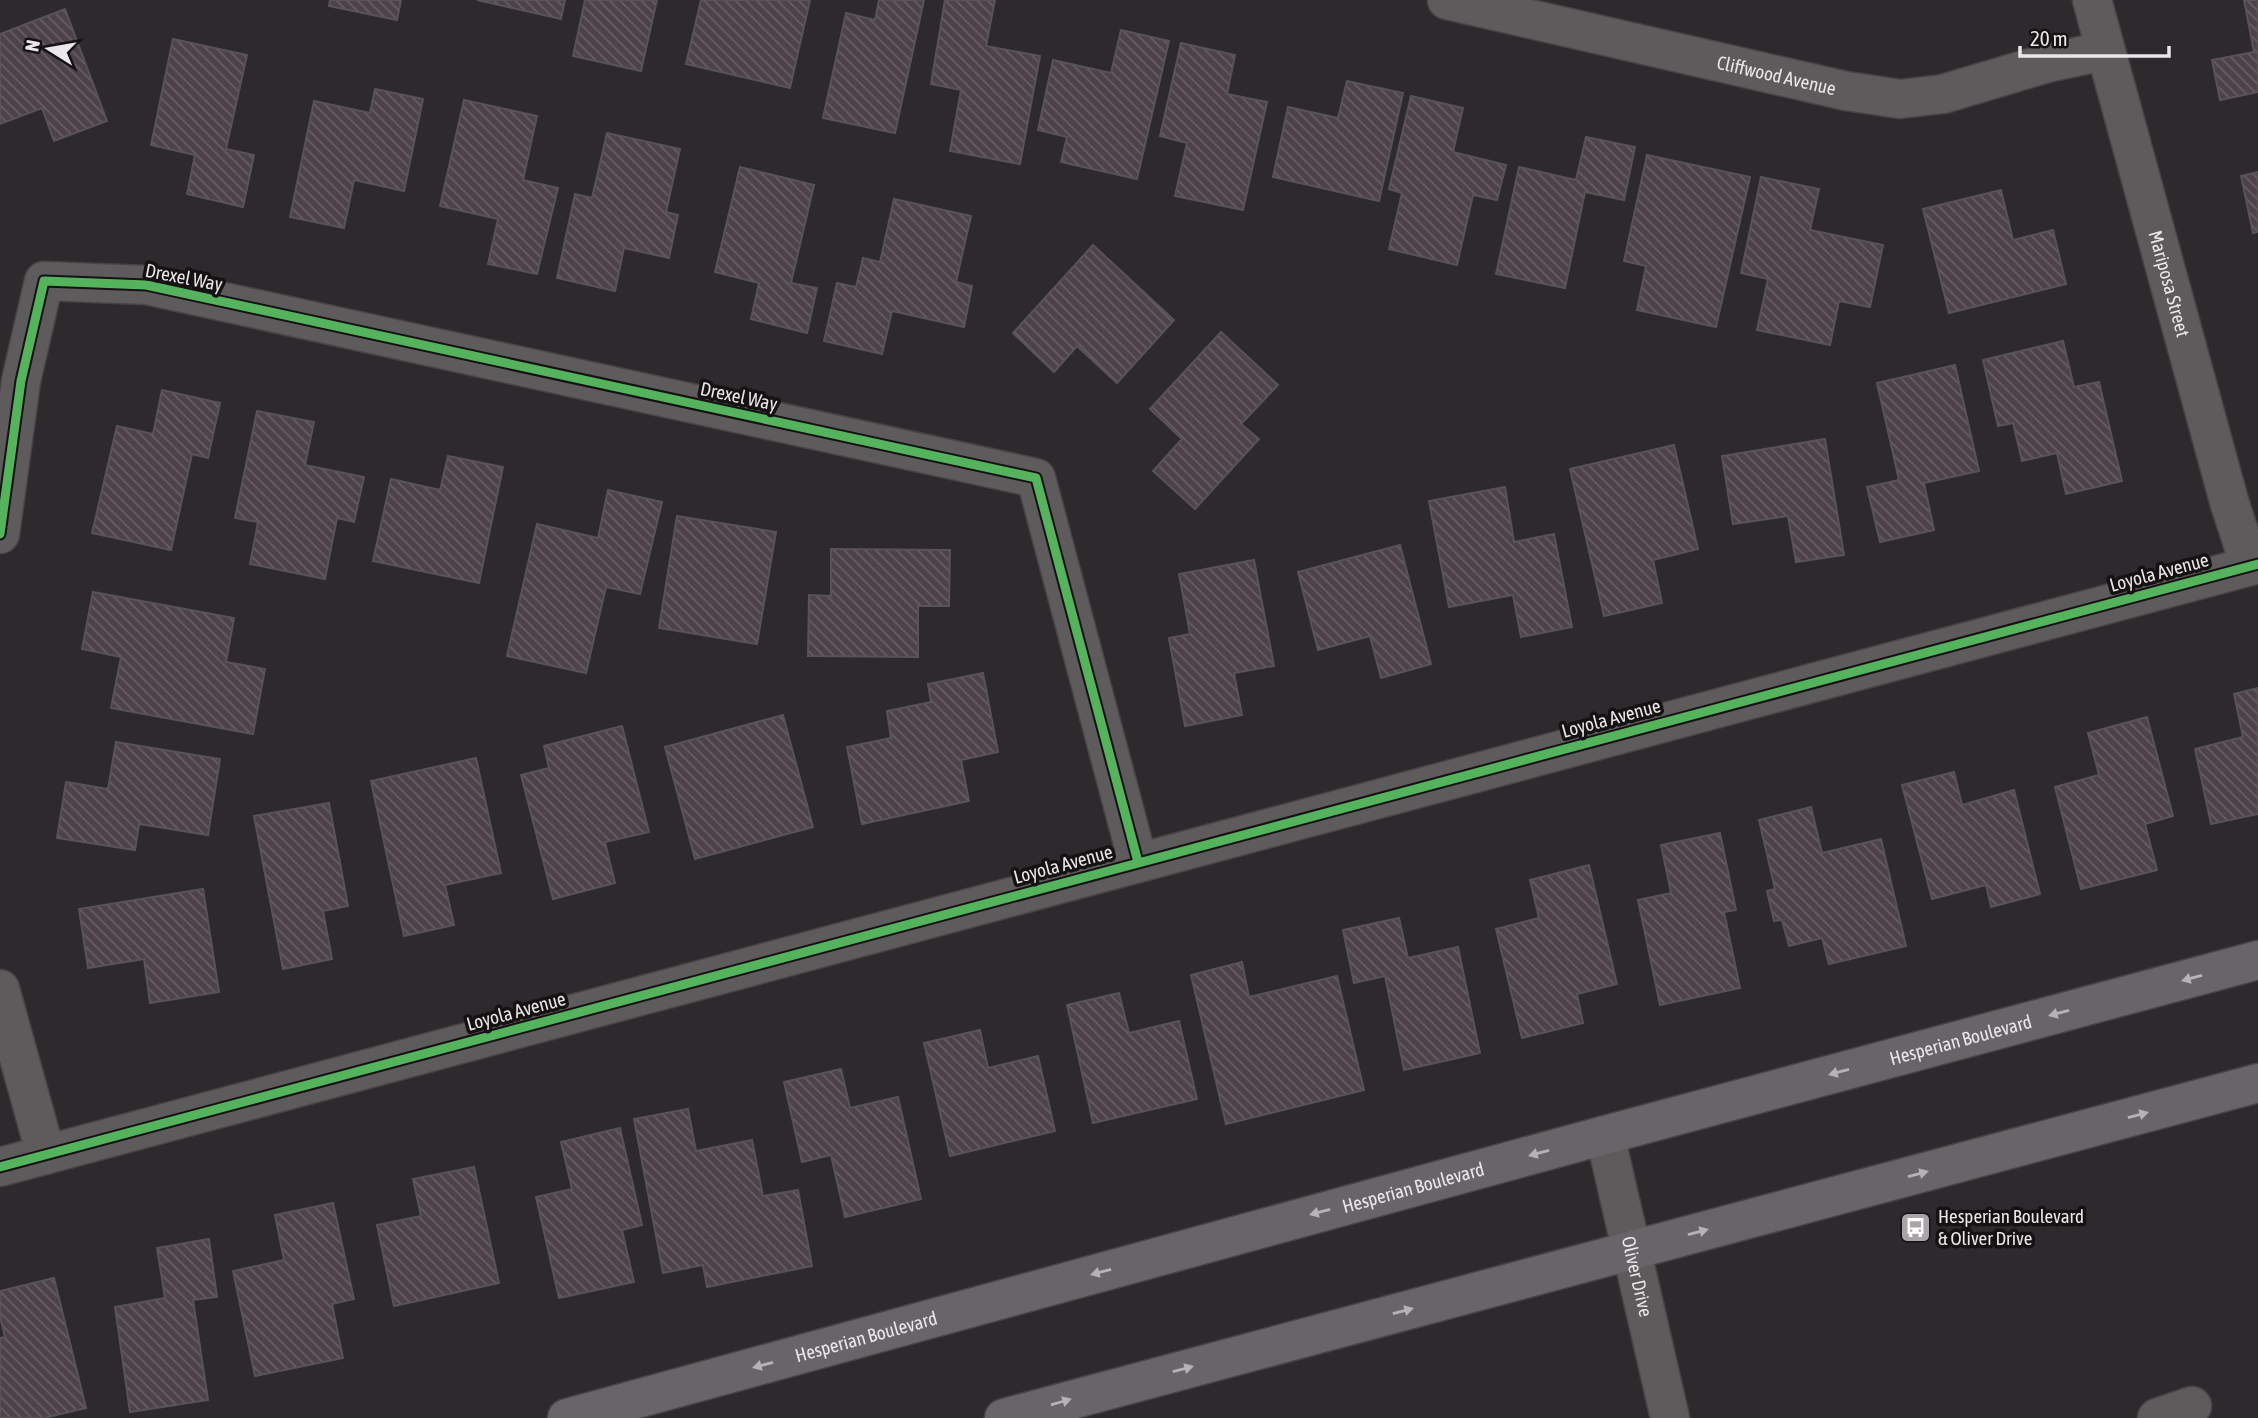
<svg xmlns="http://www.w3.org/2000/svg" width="2258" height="1418" font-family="'Asap Condensed',sans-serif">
	<defs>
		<pattern id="building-back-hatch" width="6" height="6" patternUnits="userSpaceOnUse" patternTransform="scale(1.75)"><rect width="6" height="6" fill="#4d424a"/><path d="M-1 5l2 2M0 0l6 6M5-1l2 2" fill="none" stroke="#675d64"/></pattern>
	</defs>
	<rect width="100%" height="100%" fill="#2e292c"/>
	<g fill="url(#building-back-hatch)" stroke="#585456" stroke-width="2">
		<path d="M330,0H401L397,20L329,6Z"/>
		<path d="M477,0H565L561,19Z"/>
		<path d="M585,0H657L641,71L573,56Z"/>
		<path d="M701,0H810L790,88L686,64Z"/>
		<path d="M879,0H924L895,133L823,118L846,13L875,20Z"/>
		<path d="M945,0H995L986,46L1040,56L1020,164L950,151L961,90L931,84Z"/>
		<path d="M2244,0H2258V92L2220,100L2212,60L2254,52Z"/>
		<path d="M65,9L107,121L54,141L42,108L0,124V34Z"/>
		<path d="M1121,30L1169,41L1137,179L1061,162L1067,137L1038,130L1053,60L1111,73Z"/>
		<path d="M173,39L247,55L226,149L254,155L243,207L187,194L195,155L151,145Z"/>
		<path d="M1181,43L1235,55L1227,94L1267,102L1243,210L1175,196L1187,143L1160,136Z"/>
		<path d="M1347,81L1403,93L1379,201L1273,177L1288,107L1338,118Z"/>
		<path d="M375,89L423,99L404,191L354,180L344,228L290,217L314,101L370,113Z"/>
		<path d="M1411,96L1463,108L1453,152L1506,165L1497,200L1473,195L1457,265L1389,249L1402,193L1389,189Z"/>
		<path d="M464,100L537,116L523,180L558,188L537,274L488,264L498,219L440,206Z"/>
		<path d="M607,133L680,149L666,212L678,215L669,258L624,248L615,291L557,278L575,194L592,198Z"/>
		<path d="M1586,137L1635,147L1624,200L1585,192L1565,288L1496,274L1519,167L1576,180Z"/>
		<path d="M1647,155L1750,177L1716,327L1637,310L1646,266L1624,261Z"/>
		<path d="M740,167L814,185L791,283L817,288L807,333L751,319L759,283L715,272Z"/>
		<path d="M2258,172V232L2253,233L2241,176Z"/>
		<path d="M1761,177L1819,189L1810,230L1883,245L1870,307L1839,301L1830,345L1757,330L1768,279L1741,273Z"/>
		<path d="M2001,190L2013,240L2053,230L2066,284L1949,313L1923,209Z"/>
		<path d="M894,199L971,216L956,282L972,286L964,327L892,311L882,354L824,341L837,283L856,287L863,258L880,262Z"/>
		<path d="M1093,245L1174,320L1117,383L1077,346L1054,372L1013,333Z"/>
		<path d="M1221,332L1278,385L1241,424L1259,439L1195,509L1153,471L1182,439L1150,409Z"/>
		<path d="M2063,341L2074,387L2099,382L2122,481L2066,494L2057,453L2022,461L2013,423L1998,426L1983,360Z"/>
		<path d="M1955,365L1979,471L1924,483L1934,530L1880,542L1867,487L1899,480L1877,383Z"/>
		<path d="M162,390L220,403L208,458L192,454L171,550L92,533L117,426L153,434Z"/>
		<path d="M257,411L314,422L305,465L364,477L354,522L337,518L325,579L250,564L258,522L235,518Z"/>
		<path d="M1825,439L1844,555L1796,562L1788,516L1733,524L1722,456Z"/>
		<path d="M1674,445L1698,549L1653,560L1662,603L1604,616L1570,469Z"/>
		<path d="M448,456L503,467L479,583L373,561L391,479L440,490Z"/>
		<path d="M1505,487L1514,542L1554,534L1572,627L1521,637L1513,595L1449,607L1429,501Z"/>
		<path d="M608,490L662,502L640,594L606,587L586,673L507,656L537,524L598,538Z"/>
		<path d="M677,516L776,532L757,644L659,628Z"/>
		<path d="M1400,545L1431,664L1381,678L1370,636L1318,650L1298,572Z"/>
		<path d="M831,549L950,550L949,606H918V657L808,656L809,595L831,596Z"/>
		<path d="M1254,560L1274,666L1234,673L1242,715L1185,726L1169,638L1190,634L1179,574Z"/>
		<path d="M93,592L234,618L226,662L265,669L253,734L111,708L121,657L82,649Z"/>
		<path d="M983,673L998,752L961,760L969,801L862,824L847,747L891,738L887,711L931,702L928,684Z"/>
		<path d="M2258,688V814L2211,824L2195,749L2243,737L2234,694Z"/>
		<path d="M783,715L813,827L695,859L665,747Z"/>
		<path d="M2147,717L2173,816L2145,824L2157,870L2081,889L2055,787L2099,775L2088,733Z"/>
		<path d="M622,726L649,832L605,842L615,883L553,899L521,775L549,768L544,746Z"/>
		<path d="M116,742L220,759L208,835L139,824L135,850L57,838L66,782L108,789Z"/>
		<path d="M476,758L501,873L445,885L454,925L404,936L371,781Z"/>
		<path d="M1954,772L1962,805L2014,790L2040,894L1991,907L1986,885L1932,899L1902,785Z"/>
		<path d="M329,803L348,906L323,911L332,959L283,969L254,816Z"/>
		<path d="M1811,807L1822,853L1881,839L1906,946L1829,964L1822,938L1789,946L1782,920L1774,921L1767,891L1775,889L1759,820Z"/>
		<path d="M1720,833L1736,910L1724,912L1740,988L1660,1005L1638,900L1671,893L1661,845Z"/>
		<path d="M1589,865L1617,984L1577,994L1583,1023L1522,1038L1496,929L1539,918L1530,880Z"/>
		<path d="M203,889L219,992L150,1003L144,959L88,968L79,909Z"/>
		<path d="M1399,918L1408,958L1458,947L1480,1053L1404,1070L1385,976L1354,983L1343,930Z"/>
		<path d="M1242,962L1249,997L1337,976L1364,1090L1226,1124L1191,975Z"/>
		<path d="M1119,993L1129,1033L1179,1021L1197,1099L1093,1123L1067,1005Z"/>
		<path d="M980,1030L988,1068L1038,1056L1055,1131L950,1156L924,1043Z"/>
		<path d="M841,1069L850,1108L898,1097L921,1199L845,1217L831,1155L802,1162L784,1082Z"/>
		<path d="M688,1109L696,1151L752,1140L763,1196L798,1190L812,1266L707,1287L703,1265L663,1273L634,1119Z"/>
		<path d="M620,1128L642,1225L622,1230L634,1282L559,1298L536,1197L572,1189L561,1142Z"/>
		<path d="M474,1167L499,1283L394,1306L377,1225L421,1216L413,1179Z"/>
		<path d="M333,1203L354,1299L332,1304L343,1358L255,1376L233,1271L284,1260L275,1215Z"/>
		<path d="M209,1239L217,1297L193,1300L208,1400L130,1412L115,1307L165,1298L157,1248Z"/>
		<path d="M54,1278L86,1408L44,1418H0V1338L5,1337L0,1317V1291Z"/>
	</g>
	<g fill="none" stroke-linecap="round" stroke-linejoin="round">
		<defs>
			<g id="minor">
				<path id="s1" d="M1447,0L1846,91L1900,99L1943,94L2047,63L2104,51"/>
				<path id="s2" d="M2092,0L2229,501L2250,566"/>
				<path d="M0,534L21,381L44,281L146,285L1036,478L1138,862"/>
				<path d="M0,989L46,1155"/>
				<path id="s3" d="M1605,1135L1670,1418"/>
				<path d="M0,1167L2258,564"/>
				<path d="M2157,1418L2192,1406"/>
			</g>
			<g id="major">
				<path id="s4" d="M567,1418L1605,1135L2258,960"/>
				<path d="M1004,1418L2258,1083"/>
			</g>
		</defs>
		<use href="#minor" stroke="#484446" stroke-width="41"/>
		<use href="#major" stroke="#484446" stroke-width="41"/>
		<use href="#minor" stroke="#5e5b5c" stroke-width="38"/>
		<use href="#major" stroke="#676567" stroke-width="38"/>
		<defs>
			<g id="cycleway">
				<path d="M0,534L21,381L44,281L146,285L1036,478L1138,862"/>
				<path d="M0,1167L2258,564"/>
			</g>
		</defs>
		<use href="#cycleway" stroke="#151214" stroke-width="13"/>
		<use href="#cycleway" stroke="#56b35d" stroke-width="9"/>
	</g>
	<defs><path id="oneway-solid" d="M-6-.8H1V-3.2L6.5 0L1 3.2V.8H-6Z" transform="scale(1.75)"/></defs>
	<g fill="#b6b2b5">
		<use href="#oneway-solid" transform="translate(2192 978) rotate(165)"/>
		<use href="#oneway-solid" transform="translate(2059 1013) rotate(165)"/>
		<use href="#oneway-solid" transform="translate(1839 1072) rotate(165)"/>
		<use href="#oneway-solid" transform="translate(2138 1115) rotate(-15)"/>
		<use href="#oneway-solid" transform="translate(1539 1153) rotate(165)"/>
		<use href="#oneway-solid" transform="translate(1918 1174) rotate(-15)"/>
		<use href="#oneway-solid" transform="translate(1320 1212) rotate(165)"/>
		<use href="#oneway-solid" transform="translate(1698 1232) rotate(-15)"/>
		<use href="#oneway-solid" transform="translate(1101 1272) rotate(165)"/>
		<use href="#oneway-solid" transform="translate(1403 1311) rotate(-15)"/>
		<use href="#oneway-solid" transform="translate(763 1365) rotate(165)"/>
		<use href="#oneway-solid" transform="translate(1183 1369) rotate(-15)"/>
		<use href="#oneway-solid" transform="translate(1061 1402) rotate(-16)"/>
	</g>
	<defs>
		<symbol id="bus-square" viewBox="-11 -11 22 22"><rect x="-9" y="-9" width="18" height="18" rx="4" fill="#a9a4a7" stroke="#151214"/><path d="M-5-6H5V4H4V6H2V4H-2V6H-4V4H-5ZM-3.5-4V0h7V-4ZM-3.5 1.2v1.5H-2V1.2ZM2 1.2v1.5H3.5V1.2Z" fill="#fff"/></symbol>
	</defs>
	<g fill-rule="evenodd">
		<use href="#bus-square" x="1898" y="1210" width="35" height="35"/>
	</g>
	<g text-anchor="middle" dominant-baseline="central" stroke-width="7" stroke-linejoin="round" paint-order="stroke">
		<g font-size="19" fill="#ebe6e9" stroke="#151214">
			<text stroke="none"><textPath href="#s1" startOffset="338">Cliffwood Avenue</textPath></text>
			<text transform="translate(184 277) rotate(11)">Drexel Way</text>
			<text stroke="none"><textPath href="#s2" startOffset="294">Mariposa Street</textPath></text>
			<text transform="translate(739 396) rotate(12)">Drexel Way</text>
			<text transform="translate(2159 572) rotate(-15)">Loyola Avenue</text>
			<text transform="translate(1611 718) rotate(-15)">Loyola Avenue</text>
			<text transform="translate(1063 864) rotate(-15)">Loyola Avenue</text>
			<text transform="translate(516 1011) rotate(-15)">Loyola Avenue</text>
			<text stroke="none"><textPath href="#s4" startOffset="1444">Hesperian Boulevard</textPath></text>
			<text stroke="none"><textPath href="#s4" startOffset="877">Hesperian Boulevard</textPath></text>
			<text stroke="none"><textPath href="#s3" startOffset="145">Oliver Drive</textPath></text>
			<text stroke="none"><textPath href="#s4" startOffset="310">Hesperian Boulevard</textPath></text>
		</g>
		<g font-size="19" fill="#ebe6e9" stroke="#151214" text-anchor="start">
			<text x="1938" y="1216">Hesperian Boulevard<tspan x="1938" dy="22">&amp; Oliver Drive</tspan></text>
		</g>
	</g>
	<g transform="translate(49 49) rotate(281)" stroke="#151214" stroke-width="5" paint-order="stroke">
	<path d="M0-5L12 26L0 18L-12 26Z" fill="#ebe6e9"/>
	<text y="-10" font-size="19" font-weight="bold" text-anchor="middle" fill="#ebe6e9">N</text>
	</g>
	<path d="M2020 46v10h149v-10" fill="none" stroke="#ebe6e9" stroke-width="3.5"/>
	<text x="2030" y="46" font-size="21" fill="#ebe6e9" stroke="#151214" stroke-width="5" paint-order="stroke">20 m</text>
</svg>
